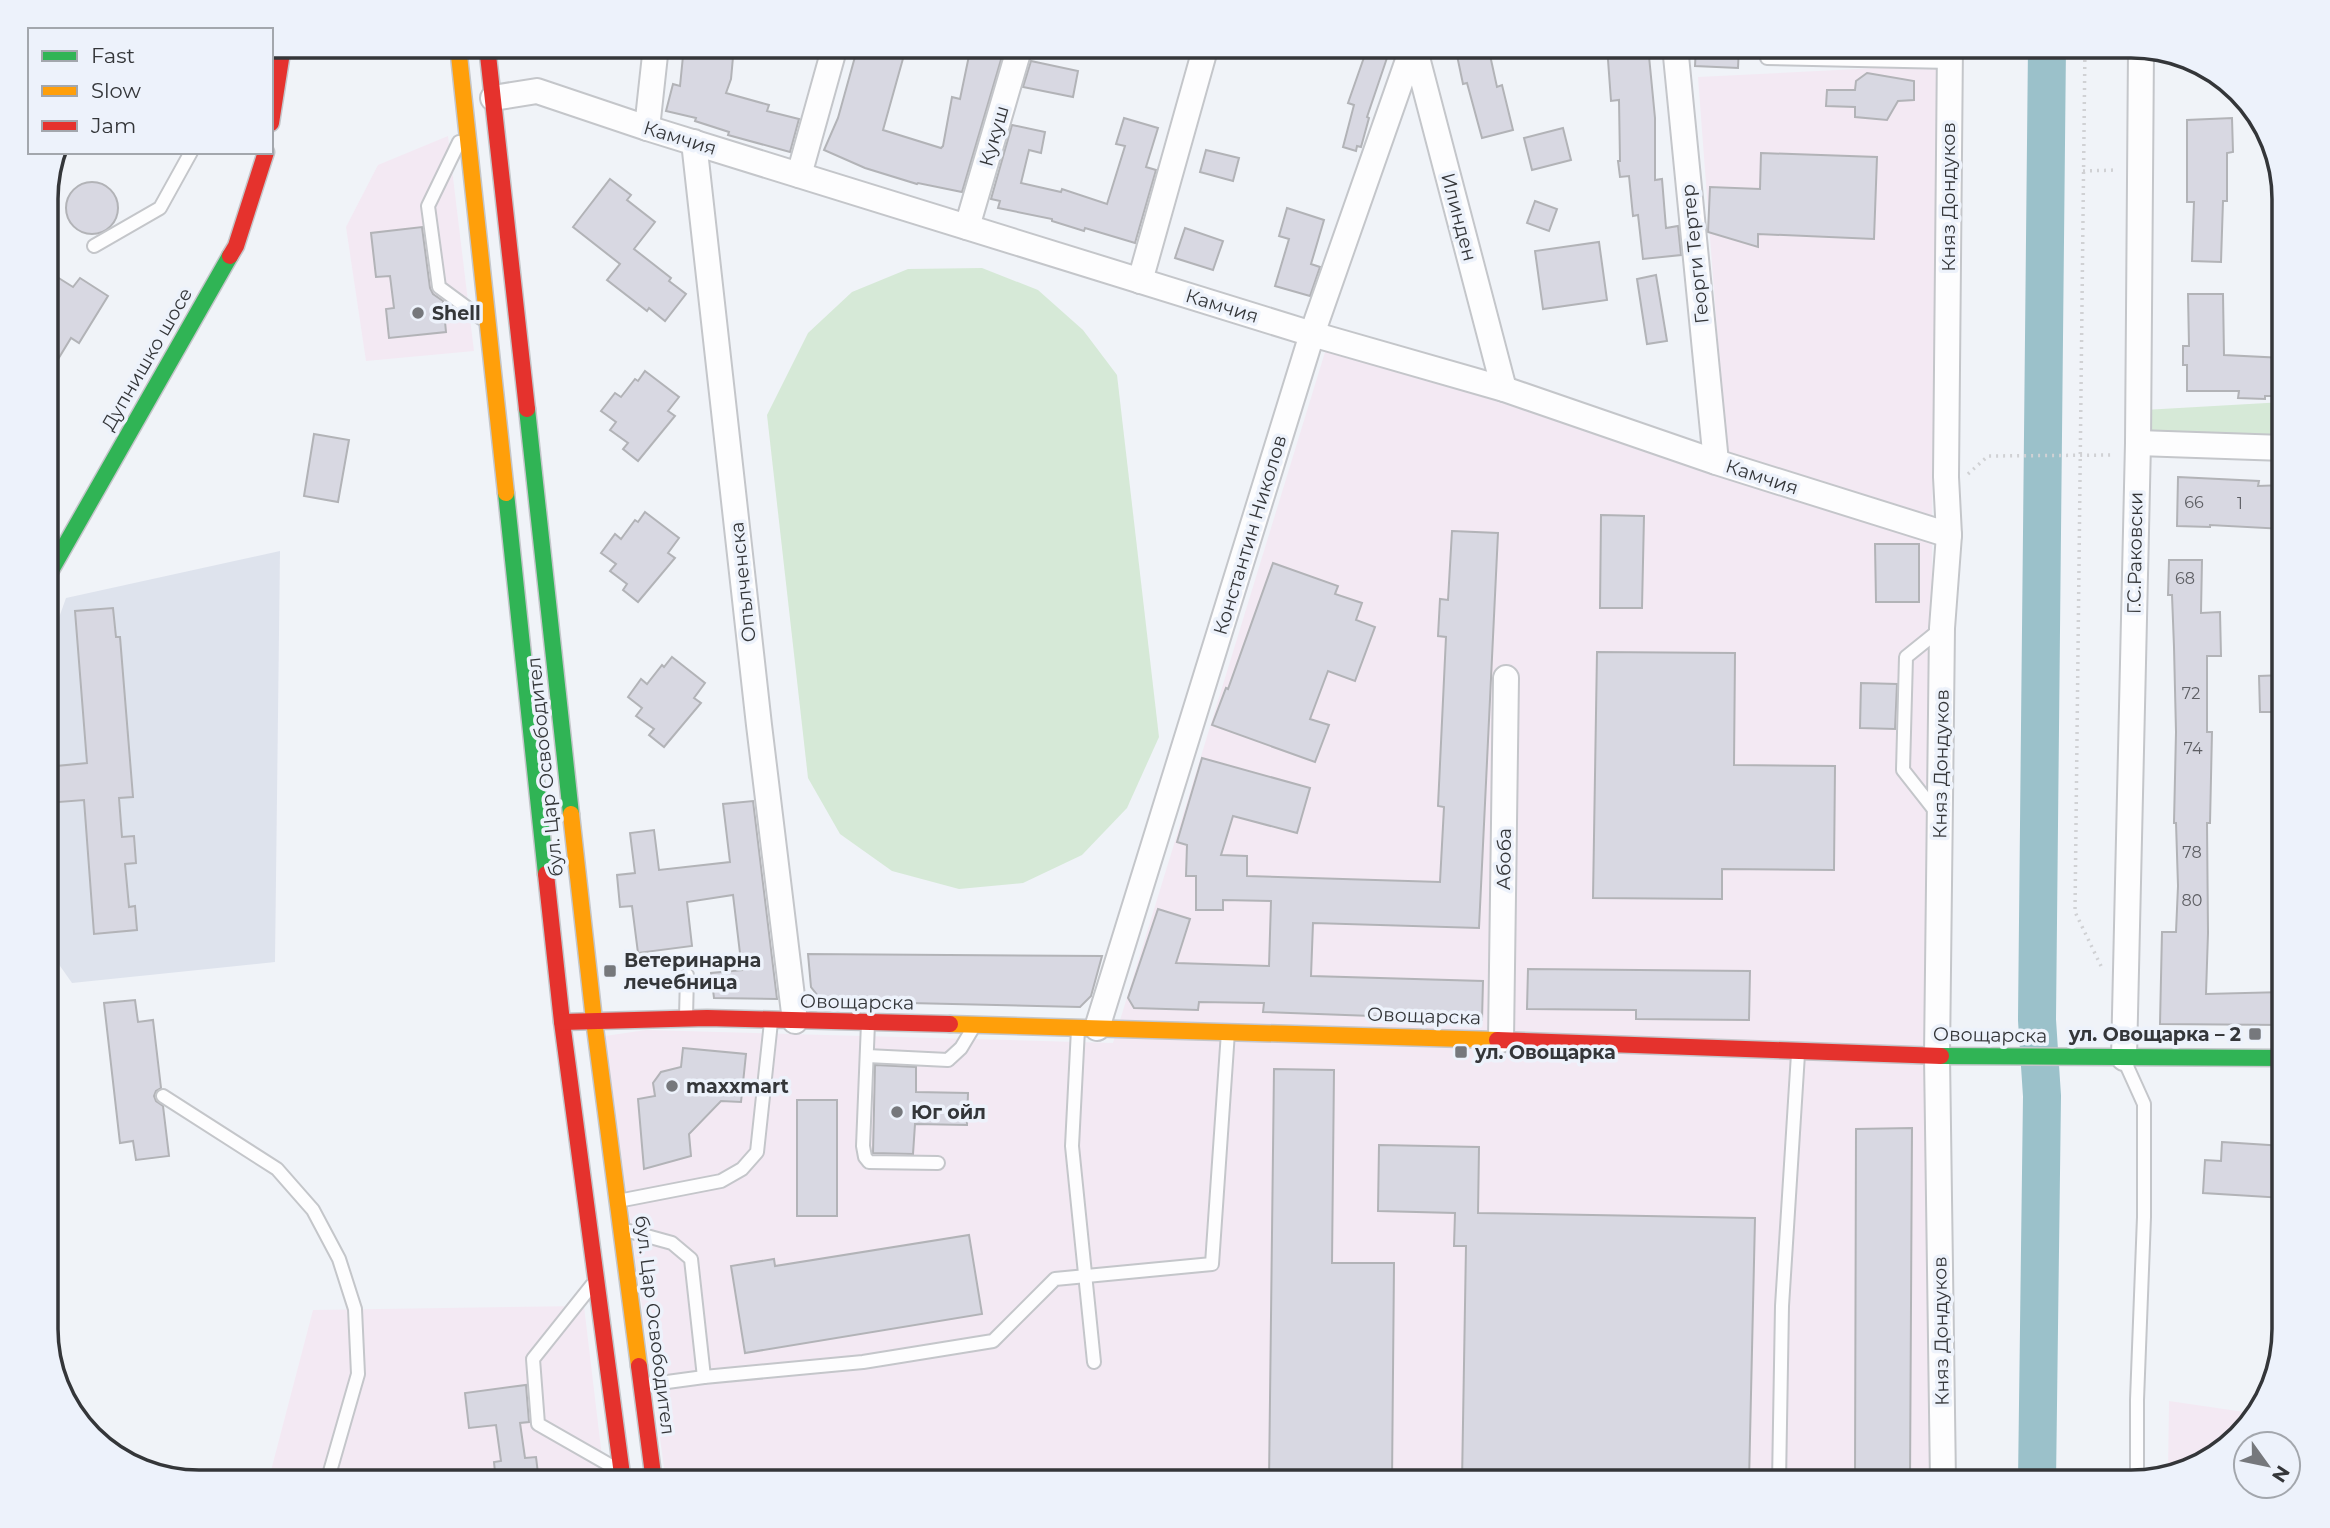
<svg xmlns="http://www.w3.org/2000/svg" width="2330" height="1528" font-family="Montserrat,sans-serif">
	<rect width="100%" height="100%" fill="#f0f3f8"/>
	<g fill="#f3e9f3">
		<path d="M1937,65L1932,531L1937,1482H666L605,1036L646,1030L1113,1043L1329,339L1727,464L1698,77Z"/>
		<path d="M448,136L474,351L366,361L346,227L378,165Z"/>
		<path d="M584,1306L605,1482H268L313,1310Z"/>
		<path d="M2169,1401L2258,1414L2207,1462L2168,1473Z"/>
	</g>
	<path fill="#dee3ed" d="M280,551L275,962L72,983L46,946V654L66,598Z"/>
	<g fill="#d6e9d7">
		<path d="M982,268L1038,290L1083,330L1117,375L1159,737L1127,808L1082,855L1023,883L959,889L892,871L840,834L808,778L767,415L808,333L852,292L908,269Z"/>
		<path d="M2284,402V436L2145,437L2144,410Z"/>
	</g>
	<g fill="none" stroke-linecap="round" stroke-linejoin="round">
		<path stroke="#9bc1ca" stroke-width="38" d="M2037,1482L2042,1096L2037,1020L2047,46"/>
	</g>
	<g fill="#d8d8e2" stroke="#b2b3b7" stroke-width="2">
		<path d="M684,46H734L731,79L726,93L769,105L767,111L799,119L790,152L728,135L729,132L695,121L696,118L666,111L673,84L680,86Z"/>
		<path d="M858,46H869L904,55L883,130L941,148L943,146L952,97L960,99L971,46H1005L962,192L918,183L917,184L865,168L824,150L838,118Z"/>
		<path d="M1368,46L1389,52L1367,117L1369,118L1361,147L1357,146L1356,151L1343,147L1354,105L1348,103Z"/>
		<path d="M1455,46H1488L1497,87L1502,85L1513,130L1482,138L1467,83L1463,84Z"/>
		<path d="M1607,46H1648L1655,118V180L1662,179L1666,228L1678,226L1681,255L1643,259L1638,215L1633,216L1629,176L1620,177L1618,161H1620L1619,100L1611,101Z"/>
		<path d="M1696,46H1739L1738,68L1695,66Z"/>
		<path d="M1031,61L1078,71L1073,97L1023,87Z"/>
		<path d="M1867,73L1914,81V100L1898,101L1887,120L1855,117V107L1826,106L1827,90H1855L1856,81Z"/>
		<path d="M1124,118L1158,128L1146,167L1156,170L1135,243L1085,228L1084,231L1052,221V219L998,208L1000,201L991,199L1012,125L1045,132L1041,153L1029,150L1021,183L1061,192L1062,189L1107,204L1125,146L1116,144Z"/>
		<path d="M2232,118L2233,152L2227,153V201H2223L2221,262L2192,261L2194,202H2187V120Z"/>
		<path d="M1563,128L1571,160L1532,170L1524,138Z"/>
		<path d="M1206,150L1239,158L1233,181L1200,172Z"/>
		<path d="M1761,153L1877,157L1874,239L1758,234V247L1708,232L1710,187L1760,189Z"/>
		<path d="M610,179L631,195L627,200L655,222L634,249L671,278L669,281L686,294L665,321L649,308L647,311L607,280L620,264L573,227Z"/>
		<circle cx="92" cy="208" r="26"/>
		<path d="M1535,201L1557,209L1549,231L1527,223Z"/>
		<path d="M1287,208L1324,220L1311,264L1320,267L1310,296L1275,286L1289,239L1279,236Z"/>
		<path d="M422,227L430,288L433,294L443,301L446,332L389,338L386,309L394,308L390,276L376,277L371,233Z"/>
		<path d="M1185,228L1223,241L1213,270L1175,258Z"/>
		<path d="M1599,242L1607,300L1543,309L1535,251Z"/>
		<path d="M46,270L73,287L80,278L108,296L79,343L71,338L46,379Z"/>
		<path d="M1656,275L1667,341L1647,344L1637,279Z"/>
		<path d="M2188,294H2223L2224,355L2284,358V396H2265V399L2238,398L2239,391H2187V365H2183V346H2189Z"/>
		<path d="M645,371L679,397L668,411L675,416L638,461L623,449L628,443L610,430L616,422L601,411L615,393L621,397L635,379L638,381Z"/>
		<path d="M314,434L349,440L338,502L304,496Z"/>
		<path d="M2178,477L2259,481L2258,486L2284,485V529L2210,525V527L2177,526Z"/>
		<path d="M645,512L679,538L668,553L675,558L638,602L623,590L627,584L610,571L616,564L601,553L615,534L621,539L635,520L638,522Z"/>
		<path d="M1601,515L1644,516L1642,608H1600Z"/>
		<path d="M1452,531L1498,533L1479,928L1313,923L1311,976L1483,981L1482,1020L1263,1012L1264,1003L1199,1002L1198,1010L1134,1008L1128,998L1158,909L1190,919L1176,963L1269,966L1271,901L1223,900V910H1196V876H1186L1187,845L1177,842L1202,758L1310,788L1297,833L1233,816L1221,855L1247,856V876L1440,882L1444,807L1438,806L1446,637L1438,636L1440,599L1448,600Z"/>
		<path d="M1875,544H1919V602H1876Z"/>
		<path d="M2169,560H2202L2201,613L2220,612L2221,656H2207V732H2212L2210,823H2207L2208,933L2206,994L2284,992V1025L2160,1024L2162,932H2176L2178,886L2176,823H2174L2176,732L2174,647L2172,595H2168Z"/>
		<path d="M1273,563L1338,586L1335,594L1362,603L1356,620L1375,627L1355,681L1328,671L1310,719L1329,725L1315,762L1212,725L1226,688L1228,689Z"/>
		<path d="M113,608L116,637H120L133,797L119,798L122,837L134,836L136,863L125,864L129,907L135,906L137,930L94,934L84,800L46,803V767L87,763L75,611Z"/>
		<path d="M1597,652L1735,653L1734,765L1835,766L1834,870L1722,869V899L1593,898Z"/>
		<path d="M672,657L705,683L694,698L701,703L664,747L649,735L654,729L636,716L642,708L628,697L641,679L647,684L662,665L664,667Z"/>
		<path d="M2284,675V712H2260L2259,676Z"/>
		<path d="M1861,683L1897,684L1895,729L1860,728Z"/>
		<path d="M753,801L777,999L714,998L711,973L742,970L733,895L687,902L692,946L638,953L632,906L620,907L617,875L635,873L630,833L654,830L659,870L730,862L723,804Z"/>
		<path d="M808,954L1102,956L1091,996L1080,1007L822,1001L811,987Z"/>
		<path d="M1528,969L1750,971L1749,1020L1636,1019V1010L1527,1009Z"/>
		<path d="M135,1000L138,1022L153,1020L161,1088L156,1091L154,1096L156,1101L163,1106L169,1156L136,1160L133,1141L120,1143L104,1003Z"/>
		<path d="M683,1048L746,1054L741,1102L721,1101L689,1134L691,1156L644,1169L638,1099L655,1096L653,1083L661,1072L681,1067Z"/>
		<path d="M875,1065L916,1067V1092L968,1093L967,1125L915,1124L913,1154L873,1153Z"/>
		<path d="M1274,1069L1334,1070L1332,1263H1394L1392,1482H1269Z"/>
		<rect x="797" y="1100" width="40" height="116"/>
		<path d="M1912,1128L1910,1482H1855L1856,1129Z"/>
		<path d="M2222,1142L2284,1146V1198L2203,1193L2205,1160L2221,1161Z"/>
		<path d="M1379,1145L1479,1147L1478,1213L1755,1218L1749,1482H1462L1466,1246H1454L1455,1213L1378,1211Z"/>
		<path d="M969,1235L982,1314L745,1353L731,1266L774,1259L775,1266Z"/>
		<path d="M526,1385L529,1422L520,1423L525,1458L536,1457L539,1482H496L494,1462L501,1461L496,1425L469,1428L465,1393Z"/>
	</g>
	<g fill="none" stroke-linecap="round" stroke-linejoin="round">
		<defs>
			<g id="lane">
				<path d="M1767,46V58L1950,62"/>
				<path d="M459,142L428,206L439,287L481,318"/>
				<path d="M94,246L160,208L191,152"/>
				<path d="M1936,812L1903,770L1906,657L1942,628"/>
				<path d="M686,1017L687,975"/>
				<path d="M868,1023L863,1146L865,1157L869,1162L938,1163"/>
				<path d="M1078,1029L1072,1146L1094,1362"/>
				<path d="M867,1056L948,1060L961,1048L973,1028"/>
				<path d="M2125,1062L2144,1104V1217L2137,1400V1481"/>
				<path d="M163,1096L277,1169L313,1210L339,1259L355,1309L358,1374L327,1482"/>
				<path d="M618,1201L721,1181L742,1169L757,1152L771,1022"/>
				<path d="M625,1230L672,1243L691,1259L704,1377"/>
				<path d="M592,1285L533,1359L538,1424L615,1468"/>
				<path d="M645,1385L704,1377L863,1362L993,1341L1055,1279L1212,1264L1228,1032"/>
				<path d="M1779,1482L1782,1306L1798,1054"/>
			</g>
			<g id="street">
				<path d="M1414,46L1504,389"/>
				<path d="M1675,46L1716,462"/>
				<path d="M493,98L537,91L647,128L1312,334L1504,389L1716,462L1949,535"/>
				<path d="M647,128L656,46"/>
				<path d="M694,142L759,725L795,1021"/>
				<path d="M799,175L835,46"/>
				<path d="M967,227L1020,46"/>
				<path d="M1140,281L1206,46"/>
				<path d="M2138,443L2284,448"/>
				<path d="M1097,1028L1312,334L1413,46"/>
				<path d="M1501,1040L1506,678"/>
				<path d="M2124,1058L2138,443L2141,49"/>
				<path d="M1943,1482L1937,1056L1942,628L1949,535L1946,477L1950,46"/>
			</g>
			<g id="fast">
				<path d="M527,409L571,814"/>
				<path d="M506,493L546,874"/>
				<path d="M46,579L230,256"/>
				<path d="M1941,1056L2284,1058"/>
			</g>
			<g id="slow">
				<path d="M458,46L506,493"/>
				<path d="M571,814L594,1020L639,1366"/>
				<path d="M950,1024L1497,1040"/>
			</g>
			<g id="jam">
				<path d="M487,46L527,409"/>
				<path d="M271,123L283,46"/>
				<path d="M230,256L236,246L266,152"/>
				<path d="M546,874L562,1022L623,1482"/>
				<path d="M562,1022L707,1018L950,1024"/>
				<path d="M1497,1040L1941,1056"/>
				<path d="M639,1366L654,1482"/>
			</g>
		</defs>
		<use href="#lane" stroke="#c4c6ca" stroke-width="16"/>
		<use href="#street" stroke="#c4c6ca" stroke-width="28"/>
		<use href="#fast" stroke="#c4c6ca" stroke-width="19"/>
		<use href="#slow" stroke="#c4c6ca" stroke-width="19"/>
		<use href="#jam" stroke="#c4c6ca" stroke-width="19"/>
		<g stroke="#d0d1d4" stroke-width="3.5" stroke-dasharray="2 5" stroke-linecap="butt">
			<path d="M2085,46L2075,912L2102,968"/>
			<path d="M2083,171L2117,170"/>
			<path d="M1968,474L1988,456L2114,455"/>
		</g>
		<use href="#lane" stroke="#fdfdfe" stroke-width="12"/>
		<use href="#street" stroke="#fdfdfe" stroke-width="24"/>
		<use href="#fast" stroke="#30b455" stroke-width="16"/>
		<use href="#slow" stroke="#ff9f0a" stroke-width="16"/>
		<use href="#jam" stroke="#e5322d" stroke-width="16"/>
	</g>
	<g fill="#76787c" stroke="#edf2fb" stroke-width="2.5">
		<circle cx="418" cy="313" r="7"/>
		<rect x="603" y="964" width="14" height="14" rx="3.5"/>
		<rect x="2248" y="1027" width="14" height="14" rx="3.5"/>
		<rect x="1454" y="1045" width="14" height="14" rx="3.5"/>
		<circle cx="672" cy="1086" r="7"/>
		<circle cx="897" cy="1112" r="7"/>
	</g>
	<g text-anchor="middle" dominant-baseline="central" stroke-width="7" stroke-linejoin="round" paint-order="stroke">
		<g font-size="16" fill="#5d5e63">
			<text x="2194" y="502">66</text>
			<text x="2240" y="503">1</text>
			<text x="2185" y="578">68</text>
			<text x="2191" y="693">72</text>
			<text x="2193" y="748">74</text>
			<text x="2192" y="852">78</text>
			<text x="2192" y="900">80</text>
		</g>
		<g font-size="19" fill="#343639" stroke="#edf2fb">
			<text transform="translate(994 136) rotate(-74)">Кукуш</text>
			<text transform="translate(680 138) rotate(17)">Камчия</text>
			<text transform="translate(1948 197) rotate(-90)">Княз Дондуков</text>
			<text transform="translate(1459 217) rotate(75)">Илинден</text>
			<text transform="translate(1695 254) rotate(-96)">Георги Тертер</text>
			<text transform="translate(1222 306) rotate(17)">Камчия</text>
			<text transform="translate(147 359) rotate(-60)">Дупнишко шосе</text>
			<text transform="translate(1762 477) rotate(18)">Камчия</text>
			<text transform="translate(1250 535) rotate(-73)">Константин Николов</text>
			<text transform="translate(2135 553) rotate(-89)">Г.С.Раковски</text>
			<text transform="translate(743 582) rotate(-96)">Опълченска</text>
			<text transform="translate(1941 764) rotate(-89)">Княз Дондуков</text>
			<text transform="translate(545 767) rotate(-96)">бул. Цар Освободител</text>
			<text transform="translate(1504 859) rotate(-89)">Абоба</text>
			<text transform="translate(857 1002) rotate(1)">Овощарска</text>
			<text transform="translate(1424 1016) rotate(2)">Овощарска</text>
			<text transform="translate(1990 1035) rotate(1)">Овощарска</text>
			<text transform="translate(655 1325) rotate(83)">бул. Цар Освободител</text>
			<text transform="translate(1941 1331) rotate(-91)">Княз Дондуков</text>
		</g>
		<g font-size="19" font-weight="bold" fill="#343639" stroke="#edf2fb" text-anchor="start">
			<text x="432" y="313">Shell</text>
			<text x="624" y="960">Ветеринарна<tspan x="624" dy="22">лечебница</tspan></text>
			<text x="2241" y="1034" text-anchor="end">ул. Овощарка – 2</text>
			<text x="1475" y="1052">ул. Овощарка</text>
			<text x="686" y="1086">maxxmart</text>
			<text x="911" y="1112">Юг ойл</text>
		</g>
	</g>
	<path d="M0 0H2330V1528H0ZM199 58H2131A141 141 0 0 1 2272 199V1329A141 141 0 0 1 2131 1470H199A141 141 0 0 1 58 1329V199A141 141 0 0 1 199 58Z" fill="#edf2fb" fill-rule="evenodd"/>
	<path fill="none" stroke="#343639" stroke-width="3.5" d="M199 58H2131A141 141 0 0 1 2272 199V1329A141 141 0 0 1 2131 1470H199A141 141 0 0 1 58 1329V199A141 141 0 0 1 199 58Z"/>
	<rect x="28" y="28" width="245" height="126" fill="#edf2fb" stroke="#a3a7ad" stroke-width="2"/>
	<rect x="42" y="51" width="35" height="10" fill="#30b455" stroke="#a3a7ad" stroke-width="2"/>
	<text x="91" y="63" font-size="21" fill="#343639">Fast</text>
	<rect x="42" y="86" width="35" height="10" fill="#ff9f0a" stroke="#a3a7ad" stroke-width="2"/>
	<text x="91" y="98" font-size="21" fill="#343639">Slow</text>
	<rect x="42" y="121" width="35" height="10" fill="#e5322d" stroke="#a3a7ad" stroke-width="2"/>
	<text x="91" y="133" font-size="21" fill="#343639">Jam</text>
	<g transform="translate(2267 1465) rotate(123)"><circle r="33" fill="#edf2fb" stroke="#a3a7ad" stroke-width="2"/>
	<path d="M0-5L12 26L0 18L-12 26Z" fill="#76787c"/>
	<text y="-10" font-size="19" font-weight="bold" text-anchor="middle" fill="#343639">N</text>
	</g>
</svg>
